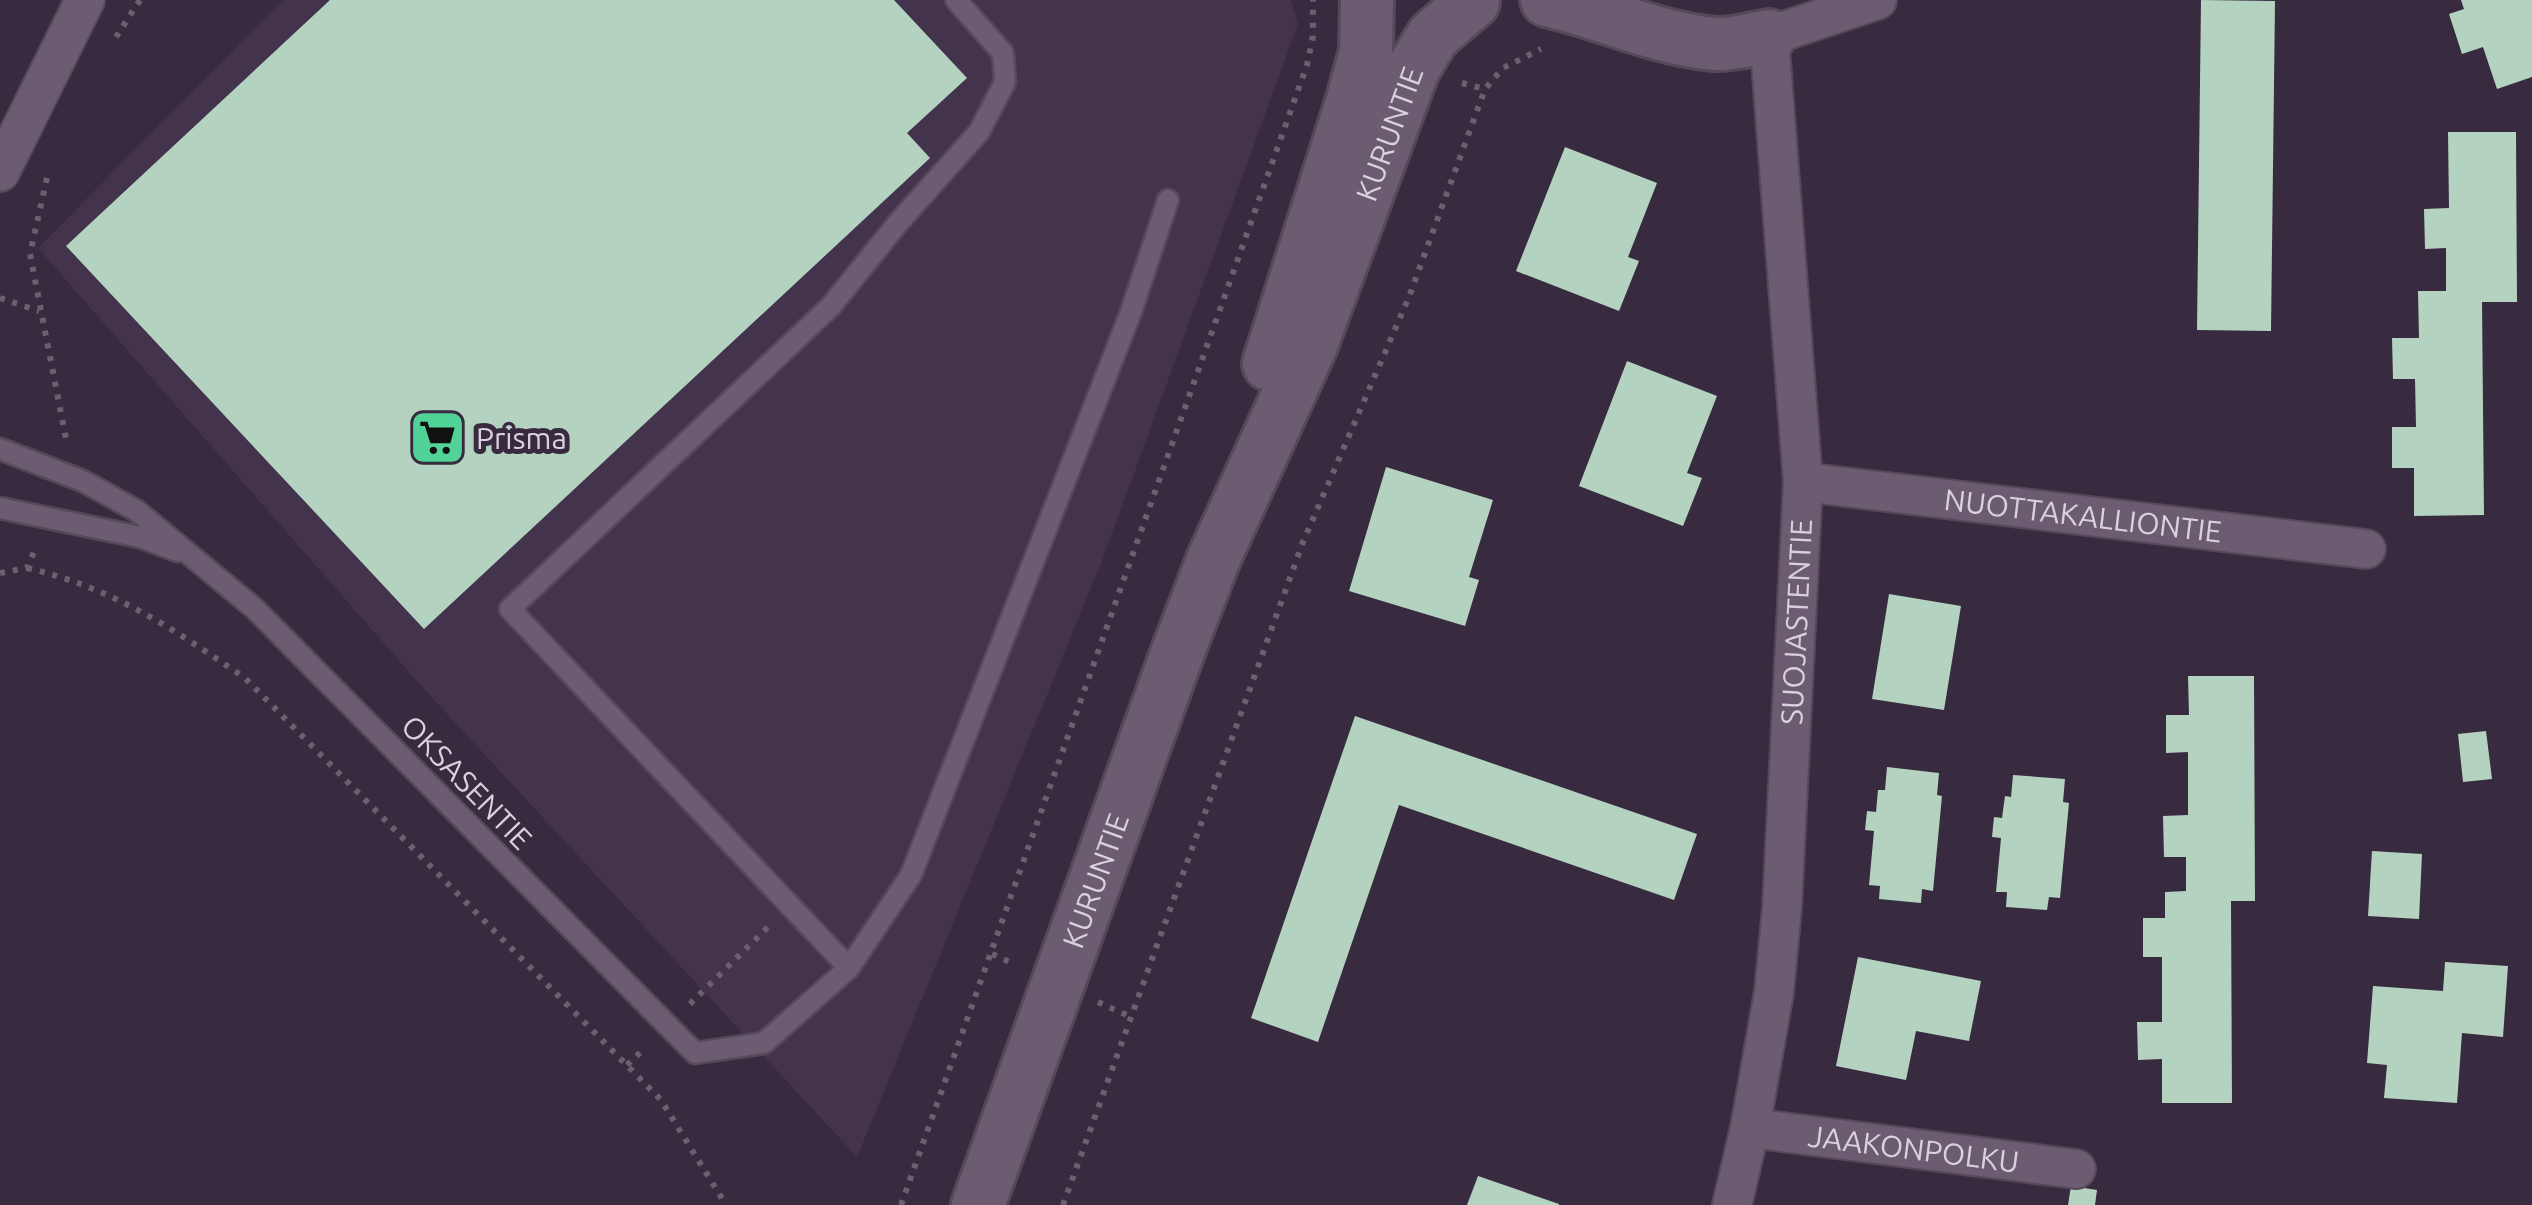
<svg xmlns="http://www.w3.org/2000/svg" width="2532" height="1205" font-family="Ubuntu,sans-serif">
	<rect width="100%" height="100%" fill="#392b3f"/>
	<path fill="#44334d" d="M283,0H1291L1298,24L1102,561L857,1157L424,689L38,248Z"/>
	<g fill="#b4d2c0">
		<path d="M330,0H894L967,78L907,133L930,158L424,629L66,246Z"/>
		<path d="M2201,0L2275,1L2271,331L2197,330Z"/>
		<path d="M2461,0H2532V77L2497,89L2483,47L2462,54L2449,14L2464,9Z"/>
		<path d="M2448,132H2516L2517,302H2482L2484,515L2414,516V468H2392V427H2416L2415,379H2393L2392,338H2419L2418,291H2446V248L2425,249L2424,209L2449,208Z"/>
		<path d="M1565,147L1657,183L1628,257L1639,261L1619,311L1516,271Z"/>
		<path d="M1627,361L1717,396L1687,473L1702,478L1683,526L1579,486Z"/>
		<path d="M1386,467L1493,500L1469,577L1479,580L1465,626L1349,591Z"/>
		<path d="M1889,594L1961,606L1944,710L1872,699Z"/>
		<path d="M2188,676H2254L2255,901H2231L2232,1103H2162V1059L2138,1060L2137,1022H2162V957H2143V918H2165V892L2186,891V857H2164L2163,816L2188,815V752L2166,753V715H2189Z"/>
		<path d="M1355,716L1697,834L1674,900L1399,805L1318,1042L1251,1018Z"/>
		<path d="M2486,731L2492,779L2463,782L2458,734Z"/>
		<path d="M1887,767L1939,773L1937,795L1942,796L1933,891L1922,889L1921,903L1879,899L1880,886L1869,885L1874,831L1865,830L1867,811L1876,812L1878,790H1885Z"/>
		<path d="M2013,775L2065,779L2063,802L2069,803L2060,898L2049,897L2047,910L2006,907L2007,892H1996L2001,838L1992,837L1994,817L2002,818L2005,796L2011,797Z"/>
		<path d="M2372,851L2422,854L2419,919L2368,916Z"/>
		<path d="M1858,957L1981,981L1969,1041L1916,1031L1906,1080L1836,1066Z"/>
		<path d="M2445,962L2508,966L2503,1037L2462,1033L2457,1103L2384,1098L2387,1065L2367,1063L2373,986L2443,991Z"/>
		<path d="M1478,1176L1559,1204V1205H1467Z"/>
		<path d="M2071,1186L2097,1190L2095,1205H2068Z"/>
	</g>
	<g fill="none" stroke-linecap="round" stroke-linejoin="round">
		<defs>
			<g id="lane">
				<path d="M0,449L83,481L137,511L254,608L695,1053L764,1043L849,968L510,609L831,306L898,223L979,132L1005,82L1003,53L956,0"/>
				<path d="M0,508L140,537L178,551"/>
				<path d="M849,968L911,875L1131,312L1168,200"/>
			</g>
			<g id="street">
				<path d="M0,172L85,0"/>
				<path id="s1" d="M1803,482L2366,549"/>
				<path id="s2" d="M1750,1128L2076,1169"/>
				<path id="s3" d="M1732,1205L1750,1128L1774,992L1782,908L1803,482L1769,36L1877,0"/>
			</g>
			<g id="secondary">
				<path d="M1547,0C1603,13 1658,39 1715,44C1732,45 1752,39 1769,36"/>
				<path d="M1269,364L1352,103L1366,52L1367,0"/>
				<path id="s4" d="M978,1205L1177,654L1214,558L1311,345L1413,69L1433,36L1473,2"/>
			</g>
		</defs>
		<use href="#lane" stroke="#54485a" stroke-width="25"/>
		<use href="#street" stroke="#54485a" stroke-width="42"/>
		<use href="#secondary" stroke="#54485a" stroke-width="58"/>
		<g stroke="#6b5f71" stroke-width="6" stroke-dasharray="5 8" stroke-linecap="butt">
			<path d="M116,37L140,0"/>
			<path d="M1462,83L1485,89"/>
			<path d="M47,178L30,254L67,444"/>
			<path d="M0,298L39,311"/>
			<path d="M27,568C114,588 173,629 245,678L661,1100L726,1205"/>
			<path d="M0,573L27,568L36,547"/>
			<path d="M992,954L1014,964"/>
			<path d="M1098,1002L1131,1017"/>
			<path d="M690,1004L770,925"/>
			<path d="M627,1065L645,1048"/>
			<path d="M901,1205L1307,65L1313,36V0"/>
			<path d="M1063,1205L1303,542L1409,297L1485,89L1503,68L1541,49"/>
		</g>
		<use href="#lane" stroke="#6b5c72" stroke-width="20"/>
		<use href="#street" stroke="#6b5c72" stroke-width="38"/>
		<use href="#secondary" stroke="#6b5c72" stroke-width="52"/>
	</g>
	<defs>
		<symbol id="supermarket-square" viewBox="-11 -11 22 22"><rect x="-9" y="-9" width="18" height="18" rx="4" fill="#51d397" stroke="#392b3f"/><path d="M-6-5.5h2.5l.6 2H6L4.5 2H-2.5L-4.4-4H-6ZM-1.5 3.2a1.3 1.3 0 1 0 .1 0ZM3 3.2a1.3 1.3 0 1 0 .1 0Z" fill="#111"/></symbol>
	</defs>
	<g fill-rule="evenodd">
		<use href="#supermarket-square" x="406" y="406" width="63" height="63"/>
	</g>
	<g text-anchor="middle" dominant-baseline="central" stroke-width="10" stroke-linejoin="round" paint-order="stroke">
		<g font-size="30" fill="#dad1de" stroke="#392b3f">
			<text stroke="none"><textPath href="#s4" startOffset="1148">KURUNTIE</textPath></text>
			<text stroke="none"><textPath href="#s1" startOffset="282">NUOTTAKALLIONTIE</textPath></text>
			<text stroke="none"><textPath href="#s3" startOffset="588">SUOJASTENTIE</textPath></text>
			<text transform="translate(467 782) rotate(46)">OKSASENTIE</text>
			<text stroke="none"><textPath href="#s4" startOffset="345">KURUNTIE</textPath></text>
			<text stroke="none"><textPath href="#s2" startOffset="165">JAAKONPOLKU</textPath></text>
		</g>
		<g font-size="30" fill="#dad1de" stroke="#392b3f" text-anchor="start">
			<text x="476" y="438">Prisma</text>
		</g>
	</g>
</svg>
